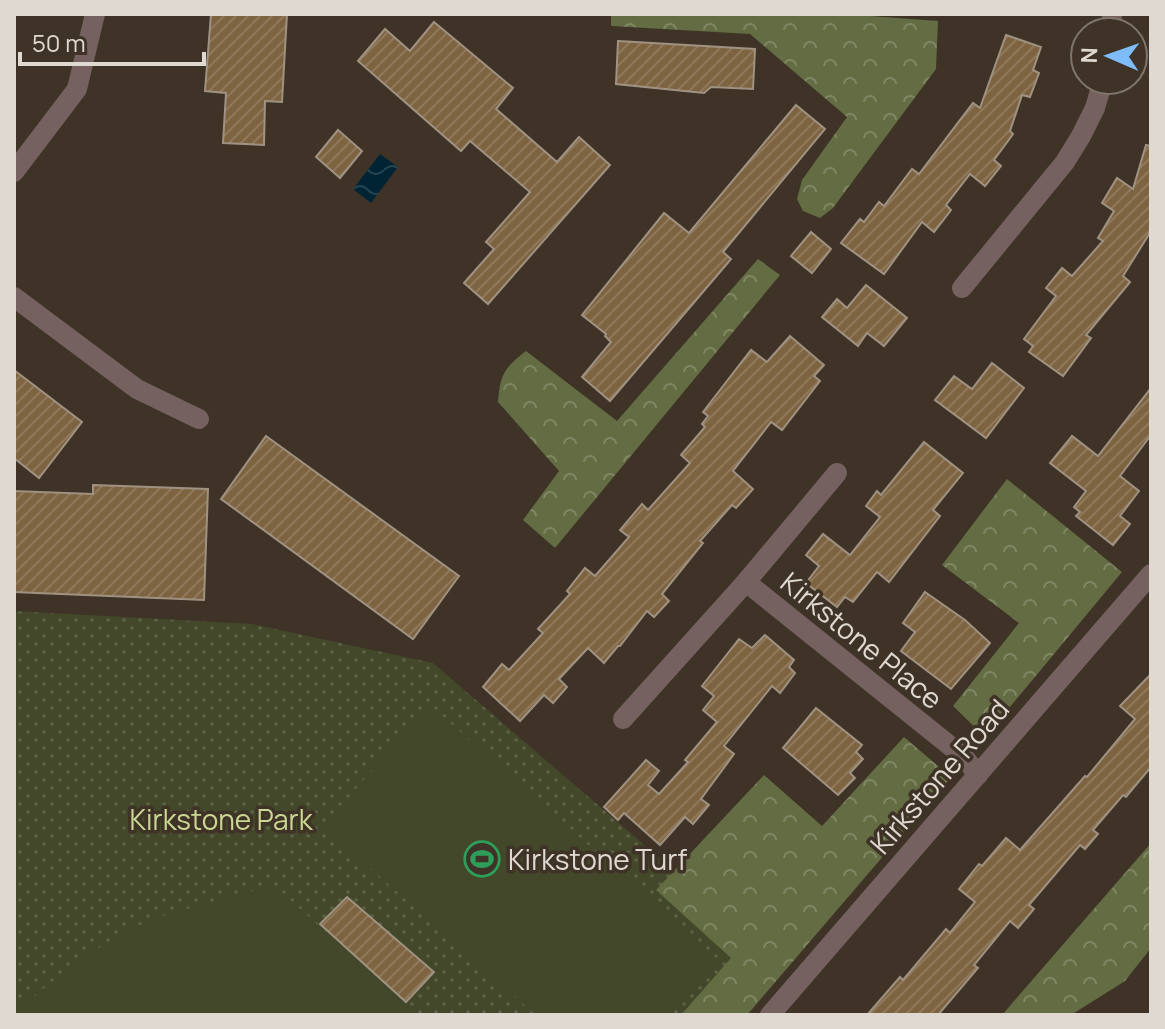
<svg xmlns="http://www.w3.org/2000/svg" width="1165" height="1029" font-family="Manrope,sans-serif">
	<defs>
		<pattern id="green-dots" width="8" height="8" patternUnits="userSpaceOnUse" patternTransform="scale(2)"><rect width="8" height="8" fill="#424829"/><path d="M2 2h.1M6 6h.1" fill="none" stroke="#5d6247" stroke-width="1.8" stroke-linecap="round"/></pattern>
		<pattern id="forest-crowns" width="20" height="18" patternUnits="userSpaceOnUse" patternTransform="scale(2)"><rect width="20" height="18" fill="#636c42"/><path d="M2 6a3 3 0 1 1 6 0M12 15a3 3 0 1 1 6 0" fill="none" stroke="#808765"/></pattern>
		<pattern id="water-waves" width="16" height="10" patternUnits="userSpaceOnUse" patternTransform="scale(2)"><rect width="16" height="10" fill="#002433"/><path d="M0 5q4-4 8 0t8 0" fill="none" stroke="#254350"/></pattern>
		<pattern id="building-hatch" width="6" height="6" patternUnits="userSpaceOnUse" patternTransform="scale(2)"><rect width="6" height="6" fill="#7e6340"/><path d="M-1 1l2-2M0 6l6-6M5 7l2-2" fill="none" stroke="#90795b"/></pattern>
	</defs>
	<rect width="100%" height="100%" fill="#3e3326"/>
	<path fill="url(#green-dots)" d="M14,611L252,624L433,663L772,955L720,1015H14Z"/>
	<g fill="url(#forest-crowns)">
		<path d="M611,14H843L938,21L936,69L833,208L820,218L803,211L797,199L802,180L847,117L750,34L611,26Z"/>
		<path d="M758,259L780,275L555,548L523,520L559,471L498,402C500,375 504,368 526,351L617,421Z"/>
		<path d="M1007,479L1122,572L985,737L953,706L1019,623L942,565Z"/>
		<path d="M904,737L951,777L747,1015H681L731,958L656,890L764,775L822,826Z"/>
		<path d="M1151,843V948L1125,981L1071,1015H1002Z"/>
	</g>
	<g fill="#424829">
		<path d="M430,705L718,960L669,1015H536L323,826Z"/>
		<path d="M274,885L416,1015H14V1013L81,958L151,919Z"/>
	</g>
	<path fill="url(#water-waves)" d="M380,154L398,167L371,203L353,189Z"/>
	<g fill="url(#building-hatch)" stroke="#9f9283" stroke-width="2">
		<path d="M211,14H287L282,102L265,101L264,145L223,143L226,93L205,91Z"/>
		<path d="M434,22L513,88L496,109L557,162L579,137L610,165L488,304L464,283L494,249L486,242L530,192L470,141L461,151L358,61L385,29L410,51Z"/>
		<path d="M1006,35L1041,47L1033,70L1039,73L1030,97L1022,95L1010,131L1013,134L994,160L1001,166L985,186L970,174L946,205L951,210L934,232L922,222L884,274L841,243L860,219L864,222L879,202L884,206L912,169L919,174L973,103L980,108Z"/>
		<path d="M618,41L755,49L753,89L711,87L704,93L616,84Z"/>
		<path d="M796,105L825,129L723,252L731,259L610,401L582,377L611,342L605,336L606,334L582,315L664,213L689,233Z"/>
		<path d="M338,130L362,151L340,178L316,157Z"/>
		<path d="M1146,145L1151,146V231L1123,276L1130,282L1086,335L1091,338L1063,376L1029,352L1033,346L1024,339L1056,296L1046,288L1062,268L1072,276L1103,241L1098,238L1114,211L1102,203L1117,178L1133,189Z"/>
		<path d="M811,232L831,249L812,273L791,256Z"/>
		<path d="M866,285L907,318L884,346L867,333L858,346L822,317L837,299L847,308Z"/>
		<path d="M790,336L824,365L814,376L820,381L782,430L771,422L733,471L753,489L736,508L732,505L700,541L703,543L662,594L669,601L654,617L647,611L620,646H618L604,663L588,648L559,679L567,687L553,703L544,695L520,721L483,687L502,664L509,670L543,633L538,629L570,594L567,591L585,568L595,576L629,537L620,530L642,504L648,510L690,463L681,455L705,427L702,424L708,416L703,412L751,350L767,362Z"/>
		<path d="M992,363L1024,388L986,438L935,400L954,376L972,389Z"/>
		<path d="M14,370L82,422L39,478L14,458Z"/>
		<path d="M1151,388V435L1120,476L1139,491L1120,516L1130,524L1113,545L1076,516L1080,512L1074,507L1086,491L1050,463L1072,436L1098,456Z"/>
		<path d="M266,436L459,576L413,639L221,499Z"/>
		<path d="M924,442L963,473L933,510L940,516L889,582L877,572L853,602L845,597L837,607L806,583L819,566L806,555L823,534L850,555L880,517L866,506L877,491L881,495Z"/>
		<path d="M93,485L208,489L204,600L14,592V491L93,494Z"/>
		<path d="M925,592L965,620L990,643L951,689L901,651L915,632L903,623Z"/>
		<path d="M765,635L794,660L789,667L795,673L780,693L772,686L724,746L734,754L701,799L709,805L693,824L685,817L660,845L624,813L618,820L604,807L646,760L659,771L648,785L659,794L688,762L685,760L717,722L703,710L714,696L702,686L739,639L752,648Z"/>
		<path d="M1151,674V767L1126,797L1123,795L1093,830L1098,834L1085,849L1080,845L1029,905L1034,909L1018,928L1010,921L974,965L978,968L938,1015H867L900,977L903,980L946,929L950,933L975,902L959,889L979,864L982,866L1006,838L1020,850L1085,776L1087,777L1135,719L1120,706Z"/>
		<path d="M816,708L862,745L856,752L863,759L850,773L855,778L838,795L783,748Z"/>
		<path d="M347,897L434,972L406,1002L320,924Z"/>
	</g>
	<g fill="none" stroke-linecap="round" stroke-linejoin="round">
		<g stroke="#766161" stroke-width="20">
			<path d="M1111,32L1112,14"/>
			<path d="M14,172L77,89L95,14"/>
			<path d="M962,288L1065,162L1081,136L1095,108L1103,80"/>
			<path d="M14,297L137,389L199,419"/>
			<path d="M746,582L964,757L978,775"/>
			<path d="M623,719L746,582L837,473"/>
			<path d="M770,1015L1151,574"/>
		</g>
	</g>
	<defs>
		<symbol id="stadium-ring" viewBox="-11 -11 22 22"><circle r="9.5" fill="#3e3326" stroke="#2e9e5b" stroke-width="1.5"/><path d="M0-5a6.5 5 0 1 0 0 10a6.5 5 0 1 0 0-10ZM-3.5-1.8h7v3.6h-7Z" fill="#2e9e5b"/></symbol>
	</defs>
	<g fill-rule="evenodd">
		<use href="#stadium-ring" x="462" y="839" width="40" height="40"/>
	</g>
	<g text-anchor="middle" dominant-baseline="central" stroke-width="7" stroke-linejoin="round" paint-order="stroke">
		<g font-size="28" fill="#e0d9d1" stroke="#3e3326">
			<text transform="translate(862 640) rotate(39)">Kirkstone Place</text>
			<text transform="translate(939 776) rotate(-49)">Kirkstone Road</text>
		</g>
		<g font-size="28" fill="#c9d792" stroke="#3e3326">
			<text x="221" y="819">Kirkstone Park</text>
		</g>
		<g font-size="28" fill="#e0d9d1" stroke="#3e3326" text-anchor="start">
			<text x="508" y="859">Kirkstone Turf</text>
		</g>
	</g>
	<rect width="1165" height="1029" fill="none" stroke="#e0d9d1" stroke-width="32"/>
	<g transform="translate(1109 56) rotate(272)"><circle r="38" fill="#3e3326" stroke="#7f756a" stroke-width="2"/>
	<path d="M0-6L14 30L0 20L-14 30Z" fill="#7fbdfa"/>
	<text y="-12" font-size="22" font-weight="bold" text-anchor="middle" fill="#e0d9d1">N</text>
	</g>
	<path d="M20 52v12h184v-12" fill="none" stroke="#e0d9d1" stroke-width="4"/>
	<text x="32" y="52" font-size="24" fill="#e0d9d1" stroke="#3e3326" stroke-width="6" paint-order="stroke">50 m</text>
</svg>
